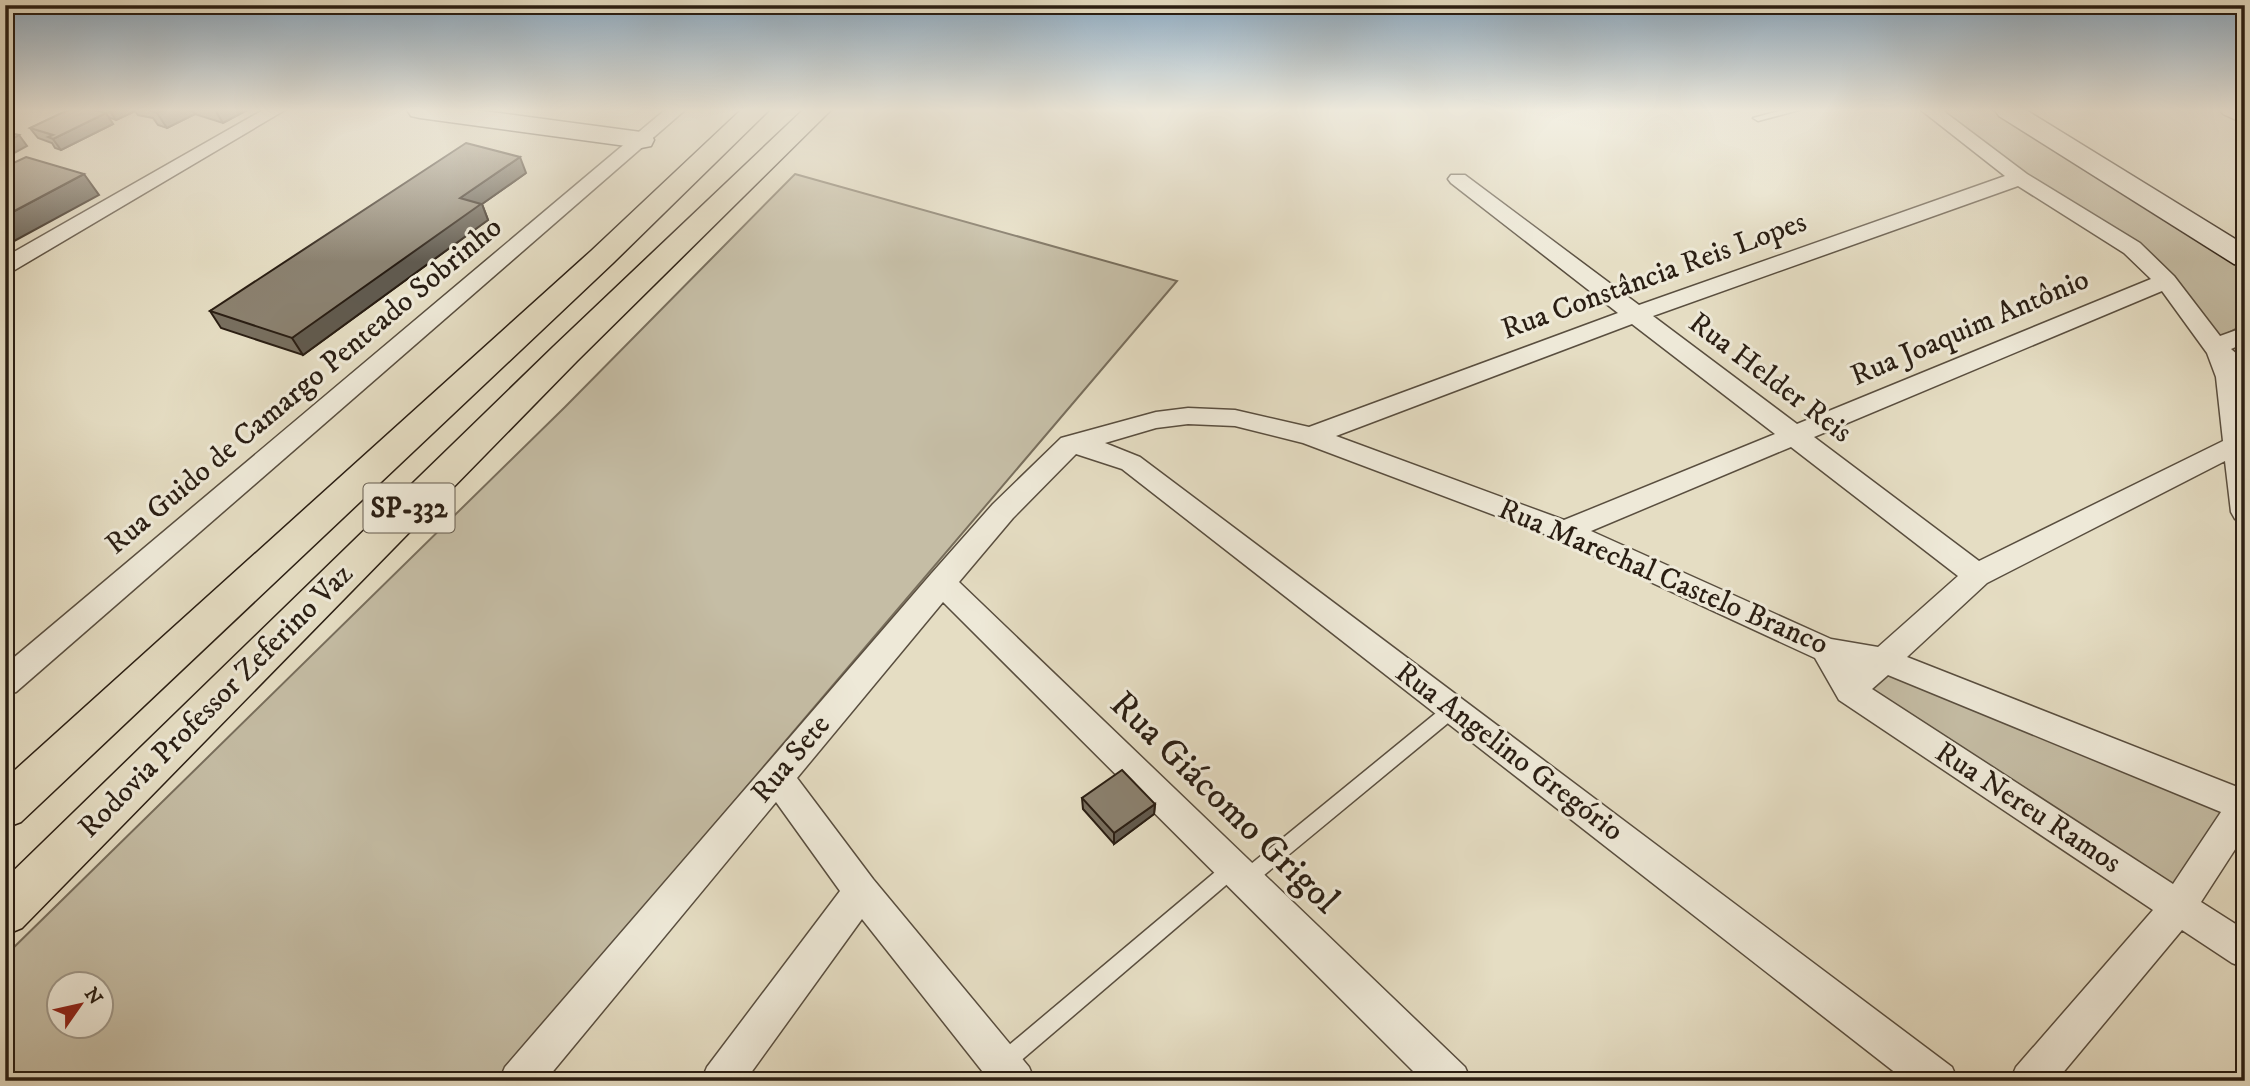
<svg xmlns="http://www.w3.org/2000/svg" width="2250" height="1086" font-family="'IM FELL DW Pica',serif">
	<rect width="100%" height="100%" fill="#e5ddc3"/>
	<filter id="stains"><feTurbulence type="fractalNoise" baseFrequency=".00286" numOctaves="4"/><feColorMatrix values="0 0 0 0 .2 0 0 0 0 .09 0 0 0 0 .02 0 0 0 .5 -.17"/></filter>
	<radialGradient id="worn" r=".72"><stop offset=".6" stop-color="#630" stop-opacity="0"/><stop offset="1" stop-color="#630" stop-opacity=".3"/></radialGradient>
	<g fill="#c5bda5" stroke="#786e5c" stroke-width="2" fill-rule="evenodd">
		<path d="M1938,110H2005L2245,257V324L2221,337L2144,249L2025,176Z"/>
		<path d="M795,174L1177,281L496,1081H5V956L565,407ZM60,984H102V1026H60Z"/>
		<path d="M1892,668L2227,806L2174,895L1862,697Z"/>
	</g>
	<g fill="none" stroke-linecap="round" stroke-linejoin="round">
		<defs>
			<g id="lane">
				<path d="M1783,110H1799L1758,121L1753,118Z"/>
				<path d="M1453,703L1459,704L1461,709L1459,714L1252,885L1246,887L1240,885L1237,879L1240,873L1447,704Z"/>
				<path d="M1233,860L1239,862L1242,868L1239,874L1010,1070L1003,1073L996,1070L993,1063L996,1056L1227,862Z"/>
			</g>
			<g id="street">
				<path d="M5,110H15L13,114L5,116Z"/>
				<path d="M263,110H285L13,271L5,273V257Z"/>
				<path d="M665,110H685L16,692L5,695V665Z"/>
				<path d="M1921,110H1942L2027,174L2140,243L2174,276L2220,336L2245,327V343L2231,349L2245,361V382L2241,381L2245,410V522L2235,519L2231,512L2225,461L1987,583L1907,657L2245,790V834L2201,902L2245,930V968L2232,963L2182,930L2056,1081H2010L2016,1067L2153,910L1839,700L1815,658L1555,538L1303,443L1235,426L1188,424L1156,428L1105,443L1140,457L1952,1067L1958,1081H1906L1122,469L1076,454L1013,518L959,582L1465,1067L1471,1081H1423L943,602L797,778L873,879L1029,1067L1035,1081H990L862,919L745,1081H701L707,1067L840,891L776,802L545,1081H499L505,1067L931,574L993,504L1061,438L1156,412L1188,408L1235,410L1309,427L1618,313L1451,183L1448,179L1451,175H1465L1639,305L2005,176ZM2018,186L2124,253L2151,279L1797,424L1653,316ZM2162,291L2207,353L2216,377L2223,441L1979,561L1814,437ZM1632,324L1775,434L1564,520L1336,436ZM1791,447L1958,576L1878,647L1831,639L1591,531ZM1888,675L2221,812L2173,884L1872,689Z"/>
				<path d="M2221,110H2245V124L2223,114Z"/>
			</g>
			<g id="secondary">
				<path d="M407,110H476L641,132L651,134L654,140L651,146L641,148L420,118L411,116Z"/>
				<path d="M1995,110H2026L2245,245V267L2234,264L1999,116Z"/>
			</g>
			<g id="highway">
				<path d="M741,110H769L613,263L21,822L5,828V779L591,251Z"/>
				<path d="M803,110H831L577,361L22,928L5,935V879L553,347Z"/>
			</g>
		</defs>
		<use href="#lane" stroke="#594e3f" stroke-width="3"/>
		<use href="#street" stroke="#594e3f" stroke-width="3"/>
		<use href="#secondary" stroke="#2a1e13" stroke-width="3"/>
		<use href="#highway" stroke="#2a1e13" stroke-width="3"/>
		<use href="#lane" fill="#eee9d8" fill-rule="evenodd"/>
		<use href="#street" fill="#eee9d8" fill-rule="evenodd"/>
		<use href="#secondary" fill="#eee9d8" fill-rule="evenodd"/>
		<use href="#highway" fill="#e5ddc3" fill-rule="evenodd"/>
	</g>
	<g fill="#786f5f" stroke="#2a1e13" stroke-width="2">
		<path d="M68,110H247L223,123L195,114L167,128L158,125L153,118L138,115L135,111L116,120L108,117L113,124L61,150L55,148L52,143L38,138L30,128Z"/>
		<path d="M526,173L482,204L488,220L303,355L221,328L210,311Z"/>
		<path d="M1082,798L1155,804L1154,814L1114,844L1083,809Z"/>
	</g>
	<g fill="#615a4e" stroke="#2a1e13" stroke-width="2">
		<path d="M109,110H135V111L116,120Z"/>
		<path d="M159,110H192L195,114L167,128L157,113Z"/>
		<path d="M215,110H247L223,123Z"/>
		<path d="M106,113L113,124L61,150L53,139Z"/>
		<path d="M19,135L27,146L5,158V143Z"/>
		<path d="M520,157L526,173L482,204L488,220L303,355L292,338L460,198Z"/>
		<path d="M84,174L99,195L5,246V216Z"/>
		<path d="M1155,804L1154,814L1114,844V833Z"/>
	</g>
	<g fill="#8b816f" stroke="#2a1e13" stroke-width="2">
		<path d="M68,110H94L106,113L53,139L48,137L53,135L30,128Z"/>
		<path d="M148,110H163L157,113Z"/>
		<path d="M5,132L19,135L5,143Z"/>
		<path d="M466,143L520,157L460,198L481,204L292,338L210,311Z"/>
		<path d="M26,157L84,174L5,216V167Z"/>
		<path d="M1122,770L1155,804L1114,833L1082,798Z"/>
	</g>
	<linearGradient id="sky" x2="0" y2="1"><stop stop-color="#8daac1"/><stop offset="0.42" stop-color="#f3f0e4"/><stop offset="1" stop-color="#f3f0e4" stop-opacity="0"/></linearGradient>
	<rect width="2250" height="262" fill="url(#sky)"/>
	<g text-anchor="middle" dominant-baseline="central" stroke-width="6" stroke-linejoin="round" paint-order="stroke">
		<rect fill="#eee9d8" stroke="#655b4e" stroke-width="2" x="363.5" y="483.5" width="91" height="49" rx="5"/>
		<g font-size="28" font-weight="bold" fill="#2a1e13">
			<text x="409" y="508">SP-332</text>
		</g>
		<g font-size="30" fill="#2a1e13" stroke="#eee9d8">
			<text transform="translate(1654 276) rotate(-20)">Rua Constância Reis Lopes</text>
			<text transform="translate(1970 328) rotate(-23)">Rua Joaquim Antônio</text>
			<text transform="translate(1770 378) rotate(37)">Rua Helder Reis</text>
			<text transform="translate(304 386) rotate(-40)">Rua Guido de Camargo Penteado Sobrinho</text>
			<text transform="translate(1663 577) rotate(23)">Rua Marechal Castelo Branco</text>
			<text transform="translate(216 701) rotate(-45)">Rodovia Professor Zeferino Vaz</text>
			<text transform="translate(1509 752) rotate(37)">Rua Angelino Gregório</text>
			<text transform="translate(791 759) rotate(-50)">Rua Sete</text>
			<text transform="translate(2028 808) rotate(33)">Rua Nereu Ramos</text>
		</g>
		<g font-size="37" fill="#2a1e13" stroke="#eee9d8">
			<text transform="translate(1224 803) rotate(44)">Rua Giácomo Grigol</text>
		</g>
	</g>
	<rect width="2250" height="1086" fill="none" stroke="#e5ddc3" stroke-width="28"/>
	<rect x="7" y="7" width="2236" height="1072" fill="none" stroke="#2a1e13" stroke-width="3.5"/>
	<rect x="14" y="14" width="2222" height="1058" fill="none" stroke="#2a1e13" stroke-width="2"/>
	<g transform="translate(80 1005) rotate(56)"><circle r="33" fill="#eee9d8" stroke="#a09889" stroke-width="2"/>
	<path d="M0-5L12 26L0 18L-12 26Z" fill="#8f2418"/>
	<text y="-10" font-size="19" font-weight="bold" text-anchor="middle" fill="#2a1e13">N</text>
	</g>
	<rect width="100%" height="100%" filter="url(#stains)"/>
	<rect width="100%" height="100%" fill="url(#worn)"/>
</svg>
